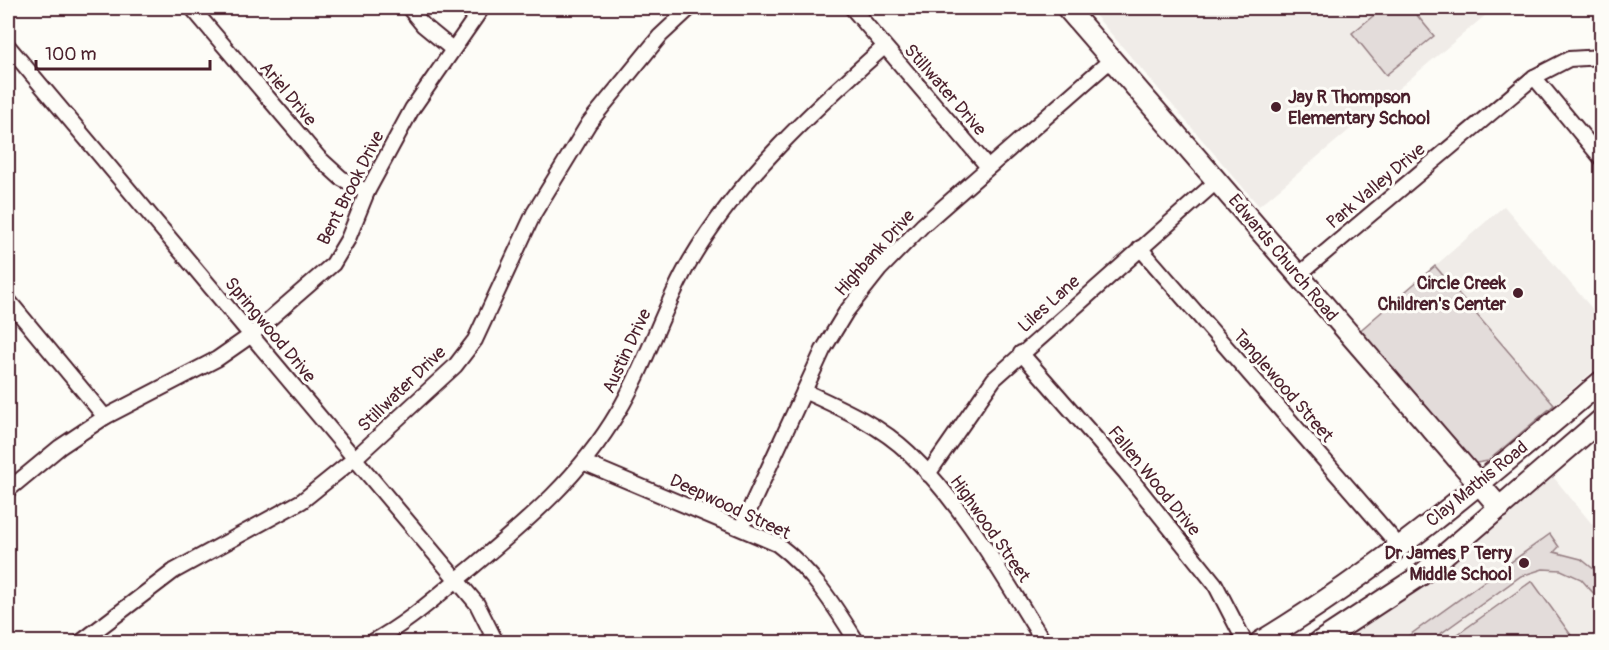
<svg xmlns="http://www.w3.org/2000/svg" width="1609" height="650" font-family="Pangolin,sans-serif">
	<rect width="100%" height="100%" fill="#fdfcf7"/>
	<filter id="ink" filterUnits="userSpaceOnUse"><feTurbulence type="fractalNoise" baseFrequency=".0167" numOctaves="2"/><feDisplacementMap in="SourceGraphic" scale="12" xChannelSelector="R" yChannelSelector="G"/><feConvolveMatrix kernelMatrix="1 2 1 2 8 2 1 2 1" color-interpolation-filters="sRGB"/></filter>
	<g filter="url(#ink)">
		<g fill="#f0ece8">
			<path d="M1089,8H1494L1259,206Z"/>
			<path d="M1504,206L1601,319V364L1554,405L1435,266Z"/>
			<path d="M1551,474L1601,535V642H1333L1410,591L1507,517Z"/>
		</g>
		<g fill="#e3dcda" stroke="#967e82" stroke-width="1.5">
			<path d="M1383,8H1411L1434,36L1386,75L1352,33Z"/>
			<path d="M1435,266L1554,405L1488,461L1471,464L1357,333Z"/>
			<path d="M1550,534L1559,547L1554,552L1581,559L1601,575V612L1595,595L1581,579L1561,570L1543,569L1521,576L1429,642H1400Z"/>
			<path d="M1532,581L1576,642H1447Z"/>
		</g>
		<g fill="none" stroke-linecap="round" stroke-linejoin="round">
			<defs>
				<g id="street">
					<path d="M192,8L319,158L341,178L367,192"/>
					<path d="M409,8L423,25L451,48"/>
					<path d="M852,8L988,167"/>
					<path d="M8,46L477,604L496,642"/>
					<path d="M1534,77L1602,159"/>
					<path d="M1140,248L1400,547"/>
					<path d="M1297,276L1534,77L1569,59L1602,57"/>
					<path d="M8,300L105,417"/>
					<path d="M1021,353L1126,473L1215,584L1245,642"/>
					<path d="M804,391C841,408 880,425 909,453C965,507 1003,577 1044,642"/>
					<path d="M585,463L777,544C812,570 834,605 857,642"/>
					<path d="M928,474L994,379L1217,181"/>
					<path d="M8,490L60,447L105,417L217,359L250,336L333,264L348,239L367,192L412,109L482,8"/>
					<path d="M741,528L823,350L846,312L880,269L923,225L1112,59"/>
					<path d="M81,642L174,571L302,501L354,459L455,366L475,340L534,213L589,123L660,36L690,8"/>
					<path d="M372,642C408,623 438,595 470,569C527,521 580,477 618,412C647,364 662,309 690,261C740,177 812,111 884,47"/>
				</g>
				<g id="secondary">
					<path d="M1067,8L1500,508"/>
					<path d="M1260,642C1383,568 1492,474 1602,381"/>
					<path d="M1319,642L1421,575L1602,419"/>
				</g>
			</defs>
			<use href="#street" stroke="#4a1f2b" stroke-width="18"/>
			<use href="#secondary" stroke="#4a1f2b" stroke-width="24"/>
			<use href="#street" stroke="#fdfcf7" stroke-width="14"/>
			<use href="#secondary" stroke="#fdfcf7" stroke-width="20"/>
		</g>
	</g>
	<g fill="#4a1f2b" stroke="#fdfcf7" stroke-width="2">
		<circle cx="1276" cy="107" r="6"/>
		<circle cx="1518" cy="293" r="6"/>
		<circle cx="1524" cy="563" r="6"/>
	</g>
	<g text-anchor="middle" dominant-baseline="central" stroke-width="6" stroke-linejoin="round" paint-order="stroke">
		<g font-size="18" fill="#4a1f2b" stroke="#fdfcf7">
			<text transform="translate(945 90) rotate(49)">Stillwater Drive</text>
			<text transform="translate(288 94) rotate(50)">Ariel Drive</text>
			<text transform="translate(1376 186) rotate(-40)">Park Valley Drive</text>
			<text transform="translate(351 188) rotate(-63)">Bent Brook Drive</text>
			<text transform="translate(875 253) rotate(-48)">Highbank Drive</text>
			<text transform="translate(1283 258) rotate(50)">Edwards Church Road</text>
			<text transform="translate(1049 304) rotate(-42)">Liles Lane</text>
			<text transform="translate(270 330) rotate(50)">Springwood Drive</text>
			<text transform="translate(627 351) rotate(-65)">Austin Drive</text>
			<text transform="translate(1283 386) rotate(49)">Tanglewood Street</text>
			<text transform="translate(402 389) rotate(-44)">Stillwater Drive</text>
			<text transform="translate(1154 481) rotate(51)">Fallen Wood Drive</text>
			<text transform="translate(1477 484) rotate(-39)">Clay Mathis Road</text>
			<text transform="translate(730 507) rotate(25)">Deepwood Street</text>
			<text transform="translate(990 529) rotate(55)">Highwood Street</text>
		</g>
		<g font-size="18" font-weight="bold" fill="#4a1f2b" stroke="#fdfcf7" text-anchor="end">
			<text x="1288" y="97" text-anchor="start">Jay R Thompson<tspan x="1288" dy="21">Elementary School</tspan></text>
			<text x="1506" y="283">Circle Creek<tspan x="1506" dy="21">Children's Center</tspan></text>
			<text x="1512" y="553">Dr James P Terry<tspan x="1512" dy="21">Middle School</tspan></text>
		</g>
	</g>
	<rect width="1609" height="650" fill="none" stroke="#fdfcf7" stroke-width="30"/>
	<rect x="15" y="15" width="1579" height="620" fill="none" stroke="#4a1f2b" stroke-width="2" filter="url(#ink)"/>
	<path d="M36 60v9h174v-9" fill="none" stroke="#4a1f2b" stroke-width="3"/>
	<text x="45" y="60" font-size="18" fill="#4a1f2b" stroke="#fdfcf7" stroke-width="4.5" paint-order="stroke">100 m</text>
</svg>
